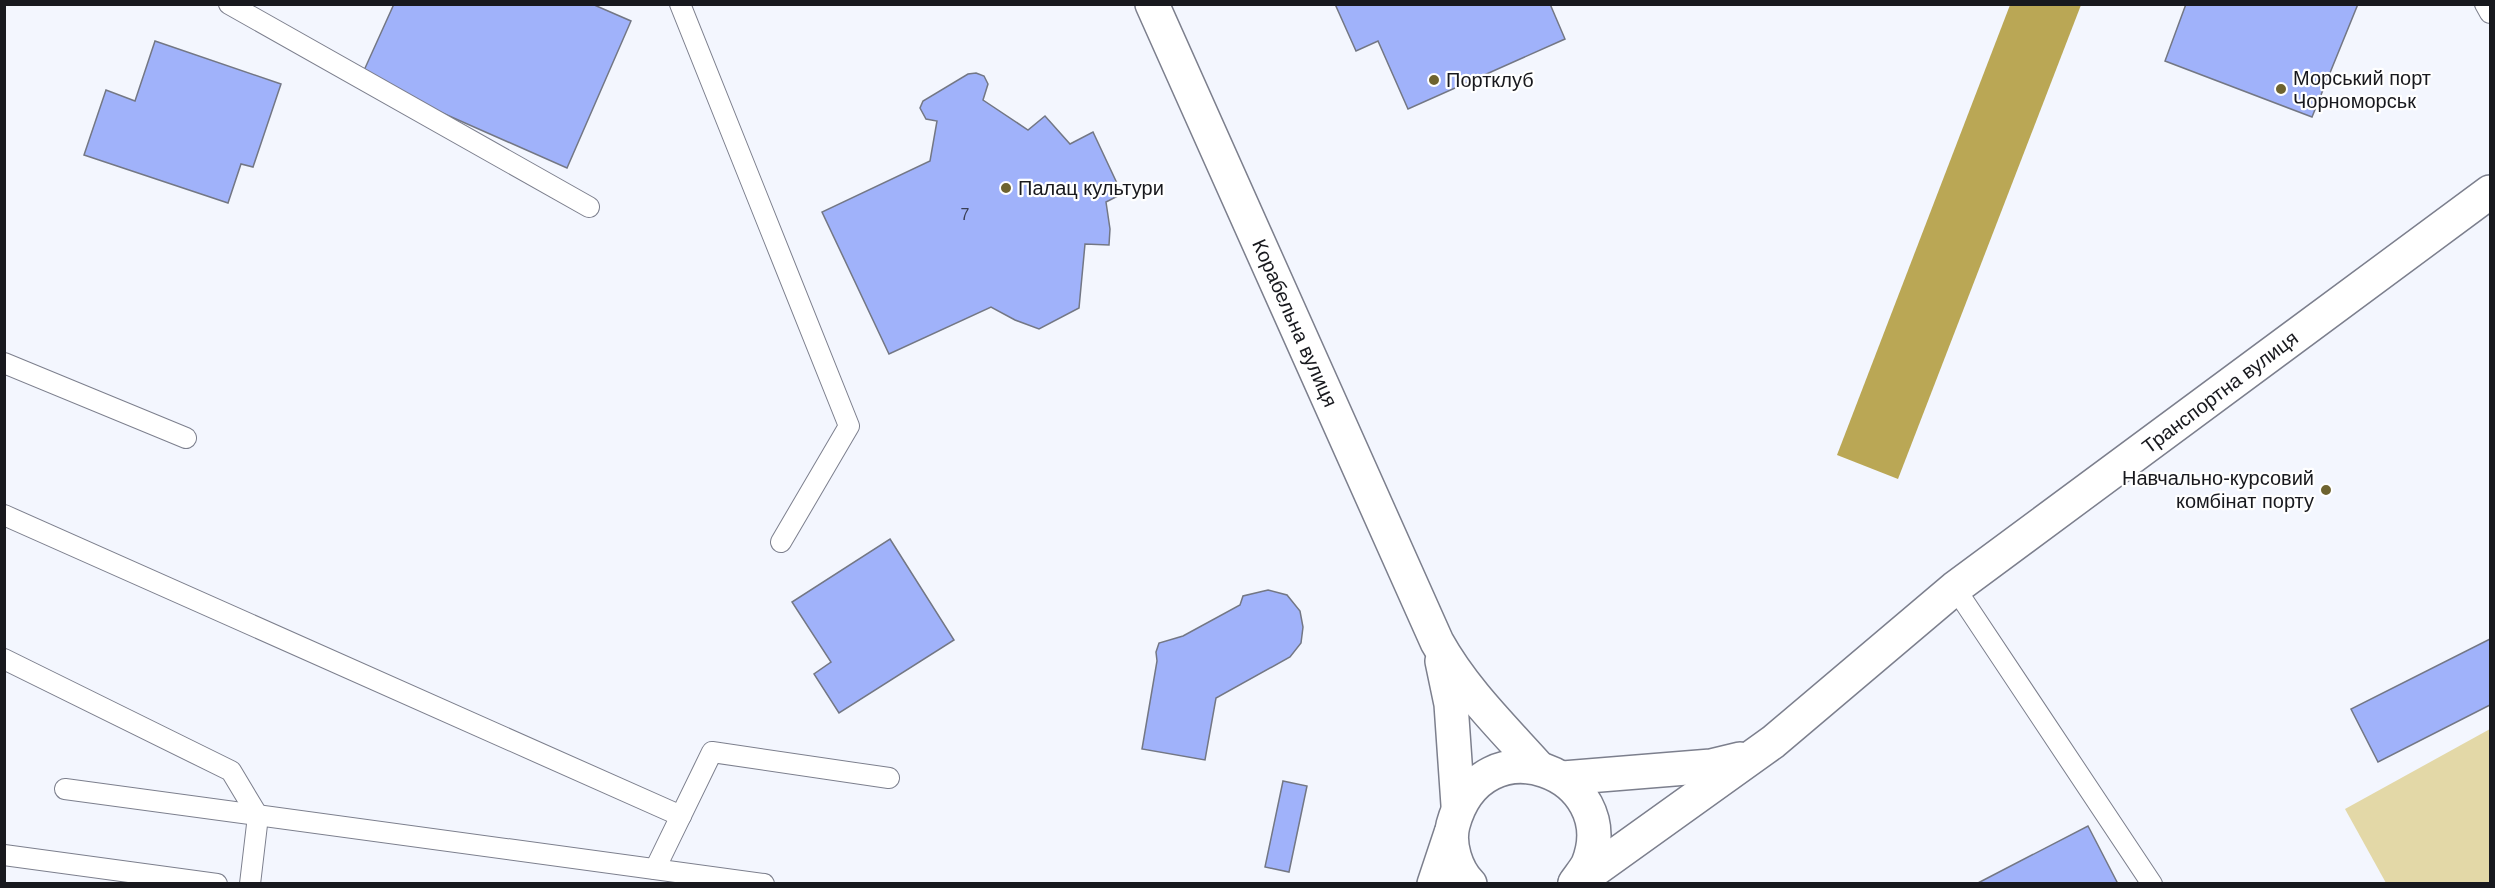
<svg xmlns="http://www.w3.org/2000/svg" width="2495" height="888" font-family="Helvetica,sans-serif">
	<rect width="100%" height="100%" fill="#f3f6fe"/>
	<path fill="#e3d8a7" d="M2490,729V883H2386L2345,809Z"/>
	<path fill="#baa755" d="M2010,5H2081L1898,479L1837,455Z"/>
	<g fill="#a0b2fa" stroke="#737784" stroke-width="1.5">
		<path d="M394,4H592L631,21L567,168L361,77Z"/>
		<path d="M1335,4H1550L1565,39L1408,109L1378,41L1356,51Z"/>
		<path d="M2186,4H2358L2312,117L2165,61Z"/>
		<path d="M155,41L281,84L253,167L241,164L228,203L84,155L106,90L135,101Z"/>
		<path d="M976,73L984,76L988,84L983,100L1028,130L1045,116L1070,144L1093,132L1122,194L1106,202L1110,229L1109,245L1085,244L1079,308L1039,329L1015,320L991,307L889,354L822,212L930,161L937,121L926,119L920,108L923,101L968,74Z"/>
		<path d="M890,539L954,640L839,713L814,674L831,662L792,602Z"/>
		<path d="M1268,590L1287,595L1300,611L1303,627L1301,643L1290,657L1216,698L1205,760L1142,749L1157,661L1156,652L1159,643L1183,636L1240,605L1243,596Z"/>
		<path d="M2490,639V705L2378,762L2351,709Z"/>
		<path d="M1283,781L1307,786L1289,872L1265,867Z"/>
		<path d="M2088,826L2118,884H1976Z"/>
	</g>
	<g fill="none" stroke-linecap="round" stroke-linejoin="round">
		<defs>
			<g id="service">
				<path d="M229,4L589,207"/>
				<path d="M680,4L849,426L781,542"/>
				<path d="M2485,4L2490,13"/>
				<path d="M4,363L186,438"/>
				<path d="M4,515L681,816"/>
				<path d="M1955,588L2152,884"/>
				<path d="M4,659L231,771L258,816L250,884"/>
				<path d="M65,789L764,884"/>
				<path d="M4,855L217,884"/>
				<path d="M655,869L712,752L889,778"/>
			</g>
			<g id="minor">
				<path d="M1152,4L1437,642C1463,689 1502,727 1538,767"/>
				<path d="M1442,661L1451,704L1458,805"/>
				<path d="M1563,778L1711,766L1740,759"/>
				<path d="M1434,884L1451,833"/>
				<path d="M1470,884C1456,870 1448,844 1453,825C1482,718 1624,774 1588,864C1585,870 1579,877 1575,883"/>
				<path d="M1575,884L1773,742L1955,588L2490,192"/>
			</g>
		</defs>
		<use href="#service" stroke="#7c7f8d" stroke-width="22"/>
		<use href="#minor" stroke="#7c7f8d" stroke-width="36"/>
		<use href="#service" stroke="#fff" stroke-width="20"/>
		<use href="#minor" stroke="#fff" stroke-width="33"/>
	</g>
	<g fill="#6e632f" stroke="#fff" stroke-width="2">
		<circle cx="1434" cy="80" r="6"/>
		<circle cx="2281" cy="89" r="6"/>
		<circle cx="1006" cy="188" r="6"/>
		<circle cx="2326" cy="490" r="6"/>
	</g>
	<g text-anchor="middle" dominant-baseline="central" stroke-width="4.5" stroke-linejoin="round" paint-order="stroke">
		<g font-size="16" fill="#3a3f55">
			<text x="965" y="214">7</text>
		</g>
		<g font-size="20" fill="#18191e" stroke="#fff" text-anchor="start">
			<text x="2293" y="78">Морський порт<tspan x="2293" dy="23">Чорноморськ</tspan></text>
			<text x="1446" y="80">Портклуб</text>
			<text x="1018" y="188">Палац культури</text>
			<text x="2314" y="478" text-anchor="end">Навчально-курсовий<tspan x="2314" dy="23">комбінат порту</tspan></text>
		</g>
		<g font-size="20" fill="#18191e" stroke="#fff">
			<text transform="translate(1295 323) rotate(66)">Корабельна вулиця</text>
			<text transform="translate(2220 392) rotate(-37)">Транспортна вулиця</text>
		</g>
	</g>
	<rect width="2495" height="888" fill="none" stroke="#18191e" stroke-width="12"/>
</svg>
